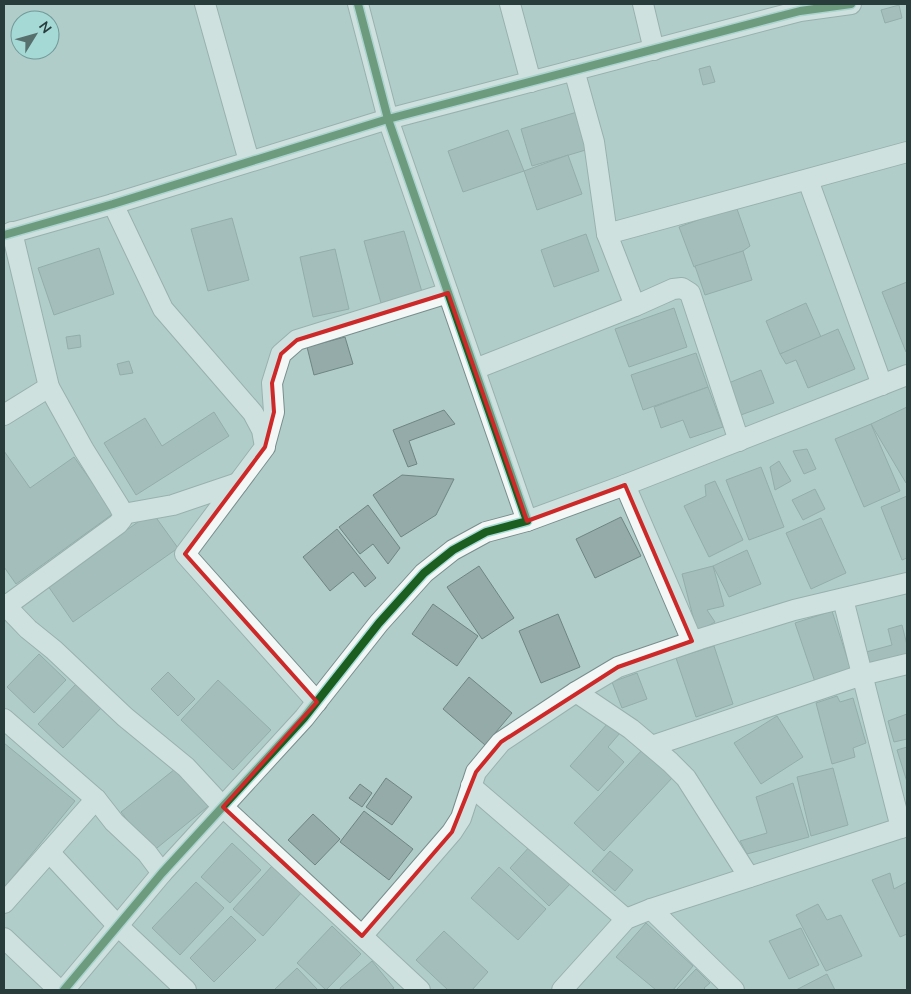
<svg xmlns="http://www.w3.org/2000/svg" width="911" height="994" font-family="Mulish,sans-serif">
	<rect width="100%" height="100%" fill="#b0cdca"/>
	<g fill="#94abaa" stroke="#6f8583">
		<path d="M899,5L902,18L885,23L881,10Z"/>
		<path d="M710,66L715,82L703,85L699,69Z"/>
		<path d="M577,112L589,149L532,166L521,129Z"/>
		<path d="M508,130L524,171L463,192L448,151Z"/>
		<path d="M568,155L582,194L537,210L524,171Z"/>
		<path d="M736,206L750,246L743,251L694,267L679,227Z"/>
		<path d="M232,218L249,280L208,291L191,229Z"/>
		<path d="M404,231L422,292L381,303L364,241Z"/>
		<path d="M586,234L599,271L554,287L541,250Z"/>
		<path d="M99,248L114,294L54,315L38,268Z"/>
		<path d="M335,249L349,309L313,317L300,257Z"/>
		<path d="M743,251L752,280L705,295L695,266Z"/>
		<path d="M907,282V352H906L882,292Z"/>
		<path d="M806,303L821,337L780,354L766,321Z"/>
		<path d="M674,308L687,347L629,367L615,329Z"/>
		<path d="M838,329L855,369L808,388L796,360L786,364L780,354Z"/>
		<path d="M80,335L81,347L68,349L66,337Z"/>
		<path d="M345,337L353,364L314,375L307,347Z"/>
		<path d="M696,353L708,387L643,410L631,375Z"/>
		<path d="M129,361L133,373L120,375L117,364Z"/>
		<path d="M761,370L774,403L738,416L726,384Z"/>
		<path d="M708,387L723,427L690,438L683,420L661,428L654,407Z"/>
		<path d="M907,407V482L906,483L871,424Z"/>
		<path d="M444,410L455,424L409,441L417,464L408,467L393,430Z"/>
		<path d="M214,412L229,436L136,495L104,443L145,418L162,446Z"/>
		<path d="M871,424L900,491L864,507L835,439Z"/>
		<path d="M807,449L816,469L804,474L793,451Z"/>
		<path d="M4,451L30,488L74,457L114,513L16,584L4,567Z"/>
		<path d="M779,461L791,481L775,490L770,467Z"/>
		<path d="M761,467L784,527L749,540L726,480Z"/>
		<path d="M402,475L454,479L436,515L401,537L373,495Z"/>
		<path d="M715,481L743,540L709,557L684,506L706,496L705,485Z"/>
		<path d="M815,489L825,509L803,520L792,500Z"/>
		<path d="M907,496V558L902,560L881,507Z"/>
		<path d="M368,505L400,548L388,564L373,544L360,554L339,527Z"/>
		<path d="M152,512L178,548L73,622L48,586Z"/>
		<path d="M621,517L641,556L595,578L576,539Z"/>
		<path d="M821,518L846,573L811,589L786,533Z"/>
		<path d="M337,529L376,578L365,587L353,572L330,591L303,557Z"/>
		<path d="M747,550L761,584L729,597L713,566Z"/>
		<path d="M479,566L514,618L482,639L447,587Z"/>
		<path d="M713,566L724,606L707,610L715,622L697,632L682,574Z"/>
		<path d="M433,604L478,636L457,666L412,634Z"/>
		<path d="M832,611L851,670L815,682L795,623Z"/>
		<path d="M558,614L580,667L541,683L519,631Z"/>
		<path d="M902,625L907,645V655L869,664L866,652L892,645L888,629Z"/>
		<path d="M714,646L733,704L696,717L676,658Z"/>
		<path d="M39,654L66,680L34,713L7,687Z"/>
		<path d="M168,672L195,699L178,716L151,689Z"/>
		<path d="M637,673L647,699L622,708L612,682Z"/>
		<path d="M469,677L512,713L485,745L443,709Z"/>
		<path d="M218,680L271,730L233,770L181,720Z"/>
		<path d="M78,682L103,706L63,748L38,724Z"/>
		<path d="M837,696L840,702L853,698L866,743L853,748L855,757L832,764L816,703Z"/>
		<path d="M907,714V739L894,742L888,721Z"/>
		<path d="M777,716L803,757L761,784L734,743Z"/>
		<path d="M608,723L620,733L608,747L624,762L598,791L570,766Z"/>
		<path d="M4,743L75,801L4,888Z"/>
		<path d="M907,747V782L897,750Z"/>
		<path d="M643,749L673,777L604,851L574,823Z"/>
		<path d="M180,765L211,804L152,852L121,812Z"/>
		<path d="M833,768L848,825L811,836L797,777Z"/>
		<path d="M386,778L412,797L392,825L366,807Z"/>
		<path d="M793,783L809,837L747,854L740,841L767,833L756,797Z"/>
		<path d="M360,784L372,793L362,807L349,798Z"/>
		<path d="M364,811L413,849L389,880L340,842Z"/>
		<path d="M313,814L340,839L315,865L288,840Z"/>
		<path d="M232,843L261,870L230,903L201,877Z"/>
		<path d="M532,844L572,882L549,906L510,868Z"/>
		<path d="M610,851L633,870L615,891L592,871Z"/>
		<path d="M272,866L302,892L263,936L233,909Z"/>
		<path d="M499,867L546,909L518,940L471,898Z"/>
		<path d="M890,873L894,889L907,882V934L900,937L872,880Z"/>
		<path d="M196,882L224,908L180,955L152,928Z"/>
		<path d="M818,904L827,920L841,915L862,956L826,971L796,915Z"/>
		<path d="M231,916L256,940L214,982L190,958Z"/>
		<path d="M646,923L693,966L673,990H656L616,957Z"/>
		<path d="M332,926L361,954L326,990L297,963Z"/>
		<path d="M801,928L819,965L789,979L769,941Z"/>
		<path d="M444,931L488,972L472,990H448L416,960Z"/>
		<path d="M372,961L394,988L391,990H341L340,988Z"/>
		<path d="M297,968L318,990H274Z"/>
		<path d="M696,969L710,983L704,988L706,990H676Z"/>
		<path d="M827,974L835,990H796Z"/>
	</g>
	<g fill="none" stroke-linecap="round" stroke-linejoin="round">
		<defs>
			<g id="street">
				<path d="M205,4L249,161"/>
				<path d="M510,4L531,82"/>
				<path d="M643,4L654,50"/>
				<path d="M574,70L594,142L607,234L635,306"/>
				<path d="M808,180L882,385"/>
				<path d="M113,204L163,309L253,413L262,430L265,447L185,554L317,702"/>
				<path d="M607,234L907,152"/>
				<path d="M4,235L113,204L388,119L800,11L851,4"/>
				<path d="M475,369L635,306L673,289L682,288L690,293L739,441"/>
				<path d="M4,415L49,387"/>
				<path d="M265,445L274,412L272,383L281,354L297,340L448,293"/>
				<path d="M625,485L692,641"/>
				<path d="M123,514L173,505L238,483"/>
				<path d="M527,521L625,485L907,375"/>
				<path d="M843,599L901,828"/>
				<path d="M4,604L28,629L54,650L125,717L186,767L223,807L420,990"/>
				<path d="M6,606L118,524L122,519L123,514L119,506L84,450L49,387L12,232"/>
				<path d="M576,692L631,729L670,762L686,778L749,877"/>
				<path d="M4,719L96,799L114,822L147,853L162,873"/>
				<path d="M652,746L862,675L907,664"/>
				<path d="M471,786L626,919"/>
				<path d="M49,852L118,926L186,990"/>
				<path d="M4,903L96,799"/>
				<path d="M651,909L734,990"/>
				<path d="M362,936L452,832L461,818L476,772L501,742L576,692L618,667L700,639L794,610L907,583"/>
				<path d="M4,938L59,990"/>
				<path d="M64,990L162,873L304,718L379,623L424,573L453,550L486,532L527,521L388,119L358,4"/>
				<path d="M562,990L626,919L651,909L907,826"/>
			</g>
		</defs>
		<use href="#street" stroke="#788e8c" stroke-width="22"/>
		<use href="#street" stroke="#f3f8f7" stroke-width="20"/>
		<defs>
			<g id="cycleway">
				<path d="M4,235L113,204L388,119L800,11L851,4"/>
				<path d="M64,990L162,873L304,718L379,623L424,573L453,550L486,532L527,521L388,119L358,4"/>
			</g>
		</defs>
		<use href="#cycleway" stroke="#a4d9d5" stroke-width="11"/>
		<use href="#cycleway" stroke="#1b5e20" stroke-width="8"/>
	</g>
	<path d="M0 0H911V994H0ZM448,293L527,521L625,485L692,641L618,667L501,742L476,772L452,832L362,936L223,807L317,702L185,554L265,447L274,412L272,383L281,354L297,340Z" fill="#b0cdca" fill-opacity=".55" fill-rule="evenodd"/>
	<path fill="none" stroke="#cd2929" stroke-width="4" stroke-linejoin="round" d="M448,293L527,521L625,485L692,641L618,667L501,742L476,772L452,832L362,936L223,807L317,702L185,554L265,447L274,412L272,383L281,354L297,340Z"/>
	<rect width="911" height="994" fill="none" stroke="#273c3b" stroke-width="10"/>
	<g transform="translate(35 35) rotate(53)"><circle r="24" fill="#a4d9d5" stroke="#729a97"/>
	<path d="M0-4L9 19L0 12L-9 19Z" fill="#576f6d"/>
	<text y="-8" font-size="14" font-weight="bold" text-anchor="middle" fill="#273c3b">N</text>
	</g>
</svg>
